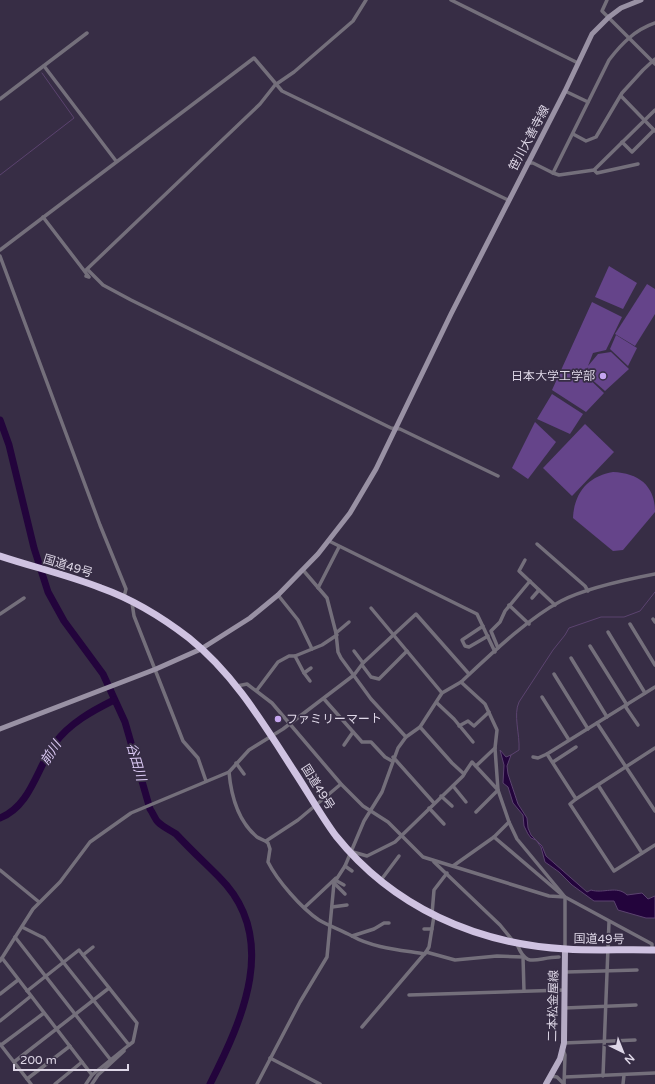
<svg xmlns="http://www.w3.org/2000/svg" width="655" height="1084" font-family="'Varela Round','Noto Sans JP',sans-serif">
	<rect width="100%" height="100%" fill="#372d45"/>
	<g fill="#65448a">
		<path d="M609,266L637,283L623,309L595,297Z"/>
		<path d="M647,284L655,289V314L635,346L615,334Z"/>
		<path d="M592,302L622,317L606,350L593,353L588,366L598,354L611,352L629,369L605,391L589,377L588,367L585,375L604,393L586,412L552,390Z"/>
		<path d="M616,335L637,348L628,366L610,349Z"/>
		<path d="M552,394L583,414L570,434L537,419Z"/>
		<path d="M535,422L556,442L528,479L512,468Z"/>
		<path d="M585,424L614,452L572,496L543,468Z"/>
		<path d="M613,472C639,473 655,486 655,512L623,550L613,551L573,518C574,492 589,476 613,472Z"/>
	</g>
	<path fill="#23043c" stroke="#5b436f" d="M500,750L506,757L511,755L507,766L508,774L518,804L527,818L528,828L531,835L542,846L546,856L587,892L591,890C603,894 617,885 627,895L642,893L648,899L655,896V918H646L618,910L614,901H594L572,885L559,872L545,862L541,847L536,840L531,838L528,834L524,826L523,815L513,803L508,787L503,783L504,765Z"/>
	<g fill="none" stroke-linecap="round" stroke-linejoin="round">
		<g stroke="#5b436f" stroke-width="1">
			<path d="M0,175L74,118L42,73"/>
			<path d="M511,755L519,750C520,734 513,715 519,702L553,650L565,635L569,628L601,617H624L640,611L655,592"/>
		</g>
		<g stroke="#23043c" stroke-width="7">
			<path d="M0,420L9,445L34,548L48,592L64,621L103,674L125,722L150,809C153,813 155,819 158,822C163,827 170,830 176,834C190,849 205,863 219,877C280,937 243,1019 210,1084"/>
			<path d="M0,818C31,806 37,767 55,743C70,723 92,711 114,700"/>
		</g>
		<g stroke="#746f7b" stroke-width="3.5">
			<path d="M451,0L578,63"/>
			<path d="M607,0L602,11L655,64"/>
			<path d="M44,66L116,161"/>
			<path d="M565,91L588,102"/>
			<path d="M621,96L655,131"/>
			<path d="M0,99L87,33"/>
			<path d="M573,134L586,141L596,137L622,93L643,70L655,59"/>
			<path d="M622,142L632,152L654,130"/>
			<path d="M527,163H533L553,173L609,60C622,43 635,30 655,23"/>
			<path d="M594,170L597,173L638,164"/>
			<path d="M553,173L559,175L594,170L655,110"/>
			<path d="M43,217L89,277L86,276"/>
			<path d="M0,250L254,58L282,91L508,200"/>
			<path d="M0,256L100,525L126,589L124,597"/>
			<path d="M88,270L103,285L131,300L391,428L400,429L498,476"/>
			<path d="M85,271L260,104L275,85L294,72L353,21L366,0"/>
			<path d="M329,541L477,614L495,652"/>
			<path d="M537,544L585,586L588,591"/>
			<path d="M525,560L519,571L555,605"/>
			<path d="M303,570L327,598L336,633L338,652L341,658L371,699L406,737"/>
			<path d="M318,588L339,547"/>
			<path d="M278,595L298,620L312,649"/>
			<path d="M532,598L539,590"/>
			<path d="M132,603L134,616L183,741L198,758L206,781"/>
			<path d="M509,605L529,624"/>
			<path d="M371,608L442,693"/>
			<path d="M0,614L24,598"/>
			<path d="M653,619L655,622"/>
			<path d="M630,624L655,665"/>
			<path d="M483,626L462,640L465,646L469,647L488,636"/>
			<path d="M608,632L645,693"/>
			<path d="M336,633L349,622"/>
			<path d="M590,646L627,705"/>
			<path d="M498,648L491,631L500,622L505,611L530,581"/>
			<path d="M354,651L363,663"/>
			<path d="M295,656L304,673L310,681"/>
			<path d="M571,658L607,717"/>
			<path d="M362,665L371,677L379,679L407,651"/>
			<path d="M304,673L311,668"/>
			<path d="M554,674L588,729"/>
			<path d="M237,686L247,684L272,703L341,784L363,806L388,822L423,857L549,896L565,897L652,944V950"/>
			<path d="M655,687L547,754L576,799L655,748"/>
			<path d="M257,690L278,662L289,656H295L322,645L337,635"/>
			<path d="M542,697L569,740"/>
			<path d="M324,699L362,742H371L385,757L392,761"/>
			<path d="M437,703L454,719L473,742"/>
			<path d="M625,706L638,725"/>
			<path d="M597,723L655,811"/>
			<path d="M459,726L468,721L474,726L489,712"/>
			<path d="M344,745L353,732"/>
			<path d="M393,757L434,803"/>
			<path d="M533,757L538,758L547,754"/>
			<path d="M553,762L576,747"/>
			<path d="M236,763L244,774"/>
			<path d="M476,766L495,748"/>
			<path d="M229,772C231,795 238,821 257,837C260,839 265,840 268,843L270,849L268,862C277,880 301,908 319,920C329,926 341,930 352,936L374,929L384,923H389"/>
			<path d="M464,774L472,762L498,790L476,812"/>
			<path d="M598,785L642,853"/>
			<path d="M453,786L466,802"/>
			<path d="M441,796L452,806"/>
			<path d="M576,799L570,804L614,871L655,845"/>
			<path d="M429,808L444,824"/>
			<path d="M509,822L517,839L565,897V949"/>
			<path d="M494,837L561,894"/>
			<path d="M266,841L298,820L341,784"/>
			<path d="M353,852L367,856L395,842L463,776L464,774L452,763L420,727"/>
			<path d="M434,862L500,925L513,941"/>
			<path d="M345,866L352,871"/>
			<path d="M453,866L494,837L509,822L498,790L495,748L497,730L485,704L461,682"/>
			<path d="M0,870L39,902"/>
			<path d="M335,880L344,885"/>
			<path d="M381,880L399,856"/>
			<path d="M334,883L345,894"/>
			<path d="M305,907L336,878"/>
			<path d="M332,907L347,905"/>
			<path d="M432,914L434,890L447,873"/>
			<path d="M22,927L44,938L129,1045L92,1075L86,1084"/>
			<path d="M424,929H432"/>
			<path d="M352,936C373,948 401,950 425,954"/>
			<path d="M15,937L110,1059"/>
			<path d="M517,944C527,970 536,957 559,957"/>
			<path d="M426,952L455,960L497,956L523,957L524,991"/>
			<path d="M83,955L93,947"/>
			<path d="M2,958L92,1075"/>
			<path d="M0,961L33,909L60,882L90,842L131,813L229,772L249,750L283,729L354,675L363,663L416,614L469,674"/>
			<path d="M566,972L637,970"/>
			<path d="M27,991L79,950L137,1023L133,1042L129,1045"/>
			<path d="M0,994L18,980"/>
			<path d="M409,995L565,990"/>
			<path d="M565,1008L636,1005"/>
			<path d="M0,1021L31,996"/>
			<path d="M362,1027L426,952L429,947L434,916"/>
			<path d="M564,1043L635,1040"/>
			<path d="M0,1044L31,1084"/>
			<path d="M1,1045L44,1013"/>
			<path d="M563,1049L565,1055L564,1084"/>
			<path d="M270,1058L320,1084"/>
			<path d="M14,1062L109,988"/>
			<path d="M551,1076L557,1077L564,1084"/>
			<path d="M603,1076L609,922"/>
			<path d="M565,1077L655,1073"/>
			<path d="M27,1079L70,1046"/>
			<path d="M55,1084L82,1062"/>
			<path d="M92,1084L98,1075L124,1051"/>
			<path d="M257,1084L300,1002L327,957L334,883L345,866L364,821L382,792L398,748L406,737L420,727L442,693L461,682C490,655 527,619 561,601C584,589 629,579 655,574"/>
			<path d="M623,1084L624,1075"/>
		</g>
		<path stroke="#9991a4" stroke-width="5" d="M0,729L156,669L201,649L250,618L278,595L318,554L350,513L376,469L451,314L565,91L592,34L609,17L621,8L641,0"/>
		<path stroke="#b5abc4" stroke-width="6" d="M546,1084L560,1059L564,1043L565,949"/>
		<path stroke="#cfc2e1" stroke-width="7" d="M0,556C33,567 68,575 101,588C132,599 163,618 189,638C234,674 263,723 294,771C308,792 321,816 336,836C393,907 476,944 566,949C595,951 625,949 655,950"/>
	</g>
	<g fill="#c6a6f0" stroke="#372d45" stroke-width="1.5">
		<circle cx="603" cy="376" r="4"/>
		<circle cx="278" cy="719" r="4"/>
	</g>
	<g text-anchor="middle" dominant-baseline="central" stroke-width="3.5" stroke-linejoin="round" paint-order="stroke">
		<g font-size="12" fill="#ded7e7" stroke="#372d45">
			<text transform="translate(529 138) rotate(-62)">笹川大善寺線</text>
			<text transform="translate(68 566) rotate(17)">国道49号</text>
			<text transform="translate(318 787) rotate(58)">国道49号</text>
			<text transform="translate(599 939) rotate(1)">国道49号</text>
			<text transform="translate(553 1006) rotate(-89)">二本松金屋線</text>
		</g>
		<g font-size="12" fill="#ded7e7" stroke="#372d45" text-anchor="end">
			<text x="595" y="376">日本大学工学部</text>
			<text x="286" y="719" text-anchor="start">ファミリーマート</text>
		</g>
		<g font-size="13" font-style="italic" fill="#dac8f3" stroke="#372d45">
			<text transform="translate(51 753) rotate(-57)">前川</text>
			<text transform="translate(136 762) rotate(74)">谷田川</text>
		</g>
	</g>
	<g transform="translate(623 1052) rotate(137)" stroke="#372d45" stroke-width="3" paint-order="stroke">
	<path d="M0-3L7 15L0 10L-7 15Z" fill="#ded7e7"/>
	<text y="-6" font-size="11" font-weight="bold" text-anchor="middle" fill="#ded7e7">N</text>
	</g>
	<path d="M14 1064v6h114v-6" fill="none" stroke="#ded7e7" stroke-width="2"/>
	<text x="20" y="1064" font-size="12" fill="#ded7e7" stroke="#372d45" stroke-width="3" paint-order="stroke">200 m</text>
</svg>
